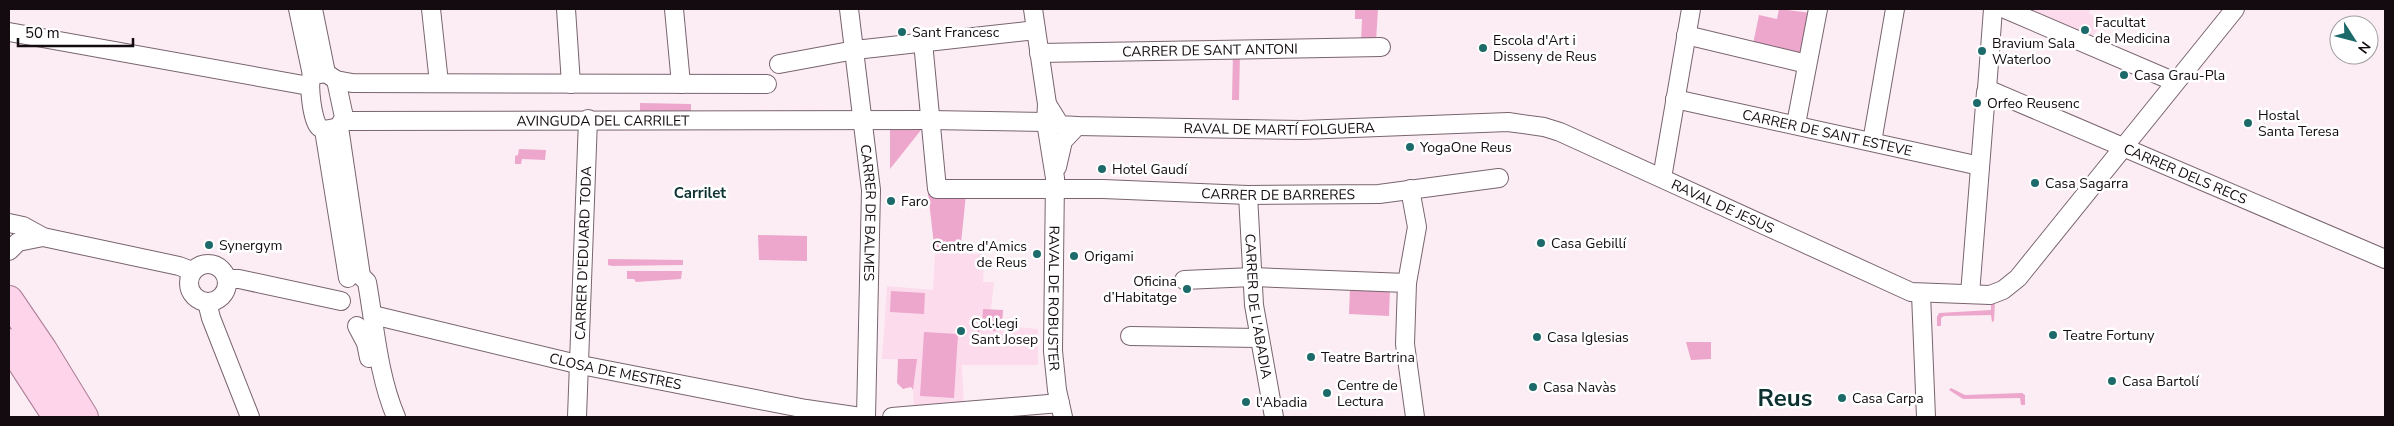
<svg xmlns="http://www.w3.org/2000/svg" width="2394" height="426" font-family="'Nunito Sans',sans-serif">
	<rect width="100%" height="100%" fill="#fcedf4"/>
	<g fill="#fcdcec">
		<path d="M2023,9H2091L2089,13L2104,22L2091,38Z"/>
		<path d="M935,253L985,254L983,282H994L991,309H983L982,324L1038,329V365H962L964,404L914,408L913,397L916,360L882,359L887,286L933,290Z"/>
	</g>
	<g fill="#eda6cc">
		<path d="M1355,9H1378L1376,41L1361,42L1362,19H1355Z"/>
		<path d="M1779,9L1811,13L1802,56L1753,44L1759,15L1777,19Z"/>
		<path d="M1233,52H1240L1239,100H1232Z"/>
		<path d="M640,103L691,104V115H640Z"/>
		<path d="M890,128H918L921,130L890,169Z"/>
		<path d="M519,149L546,150L545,160L522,159L521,164H515V156L518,155Z"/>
		<path d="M928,193L966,194L960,253H935Z"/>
		<path d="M758,235L807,236V261L759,260Z"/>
		<path d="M608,259L683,260V265L612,266L608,265Z"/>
		<path d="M627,271H682L681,279L636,282L634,279H627Z"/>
		<path d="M1350,287L1390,288L1389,316L1349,314Z"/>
		<path d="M891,291L925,293L924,314L890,312Z"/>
		<path d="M2011,292L2012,295L1995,302L1994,321L1992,322L1991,315L1944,316L1941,318V326H1937V317L1939,313L1991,310V299Z"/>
		<path d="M983,309L1003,310L1002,327L996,326V331H993L992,329H979L980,335H996V337L977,338L978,325H987H982Z"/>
		<path d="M924,332L958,334L954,398L920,396Z"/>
		<path d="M1686,342H1711V359L1691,360Z"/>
		<path d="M898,359H917L913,390L911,387L903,389L897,383Z"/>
		<path d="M1951,388L1965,395L2022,393L2025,395V405H2021L2020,398L1963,399L1949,390Z"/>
	</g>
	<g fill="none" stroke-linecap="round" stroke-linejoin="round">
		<defs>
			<g id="street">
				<path d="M298,9L312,75"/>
				<path d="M313,9L326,73"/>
				<path d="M431,9L439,83"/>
				<path d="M566,9L571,84"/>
				<path d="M674,9L681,84"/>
				<path id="s1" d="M849,9L871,190L866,417"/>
				<path id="s2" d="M1033,9L1047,104L1046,122L1055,178L1053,351L1057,390L1063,417"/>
				<path id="s3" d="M1993,9L1987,89L2385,259"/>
				<path d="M2005,9L2175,82"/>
				<path d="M9,32L309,86"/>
				<path d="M1686,35L1807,64"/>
				<path id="s4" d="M923,42L937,189H1103L1248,195L1379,194L1499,178"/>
				<path id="s5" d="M1039,53L1381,47"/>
				<path d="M779,64L855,50L1036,30"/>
				<path d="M326,73L336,80L344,117L339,127C332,128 324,132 319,127C312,120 308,84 312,75Z"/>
				<path d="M336,80L352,83L767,84"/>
				<path id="s6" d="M1675,99L1980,166"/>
				<path id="s7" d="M1047,104L1060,125L1077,126L1302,130L1508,122L1544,127L1560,132L1911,292L1990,295L2003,290L2018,278L2235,9"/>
				<path id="s8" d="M343,121L930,120L1046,122"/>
				<path d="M1796,124L1818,9"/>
				<path d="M339,127L361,276"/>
				<path d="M324,130L348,278"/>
				<path d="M1872,142L1895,9"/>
				<path d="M1057,167L1063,141L1077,126"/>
				<path d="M1662,178L1691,9"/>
				<path d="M1410,189L1417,227L1407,283L1405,344L1415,417"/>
				<path id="s9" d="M1248,195L1254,305L1274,417"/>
				<path d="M9,223L23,226L43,237L179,266L187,269L190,274"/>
				<path d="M9,251L18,242L43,237"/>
				<circle cx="208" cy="283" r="19"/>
				<path d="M361,276L367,282C375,327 378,375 396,417"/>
				<path d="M227,279H239L341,301"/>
				<path d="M1184,280L1253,277L1407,283"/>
				<path d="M1921,294L1926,417"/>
				<path d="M1970,294L1986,92"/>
				<path d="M207,302L211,318L250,417"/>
				<path id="s10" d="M373,315L581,365L806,409L861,417"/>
				<path d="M357,326L366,343L369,358"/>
				<path d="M1130,336L1258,338"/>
				<path id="s11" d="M577,417L588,119"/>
				<path d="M892,417L1060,403"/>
			</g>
			<g id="primary">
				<path d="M9,300L43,350L84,417"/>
				<path d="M9,343L57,417"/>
			</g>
		</defs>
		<use href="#street" stroke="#79646f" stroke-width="20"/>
		<use href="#primary" stroke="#aa7b94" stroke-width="30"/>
		<use href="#street" stroke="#fff" stroke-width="18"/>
		<use href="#primary" stroke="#fdd4ea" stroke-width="28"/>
	</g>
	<g fill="#1d6a6a" stroke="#fff" stroke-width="2">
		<circle cx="2085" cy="30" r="5"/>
		<circle cx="902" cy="32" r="5"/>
		<circle cx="1483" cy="48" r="5"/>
		<circle cx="1982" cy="51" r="5"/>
		<circle cx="2124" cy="75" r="5"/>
		<circle cx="1977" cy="103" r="5"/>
		<circle cx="2248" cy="123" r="5"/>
		<circle cx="1410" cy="147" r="5"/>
		<circle cx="1102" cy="169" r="5"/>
		<circle cx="2035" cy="183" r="5"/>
		<circle cx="891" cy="201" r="5"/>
		<circle cx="1541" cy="243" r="5"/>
		<circle cx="209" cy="245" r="5"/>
		<circle cx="1037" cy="254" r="5"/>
		<circle cx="1074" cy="256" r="5"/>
		<circle cx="1187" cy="289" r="5"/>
		<circle cx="961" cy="331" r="5"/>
		<circle cx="2053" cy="335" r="5"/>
		<circle cx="1537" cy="337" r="5"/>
		<circle cx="1311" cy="357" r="5"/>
		<circle cx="2112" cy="381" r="5"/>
		<circle cx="1533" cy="387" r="5"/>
		<circle cx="1327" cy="393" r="5"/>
		<circle cx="1842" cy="398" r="5"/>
		<circle cx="1246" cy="402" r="5"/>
	</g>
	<g text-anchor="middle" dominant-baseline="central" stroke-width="5" stroke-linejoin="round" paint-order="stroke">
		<g font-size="14" fill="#130b0f" stroke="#fff" text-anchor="start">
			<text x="2095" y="22">Facultat<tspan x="2095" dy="16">de Medicina</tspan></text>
			<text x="912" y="32">Sant Francesc</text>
			<text x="1493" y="40">Escola d'Art i<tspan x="1493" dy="16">Disseny de Reus</tspan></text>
			<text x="1992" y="43">Bravium Sala<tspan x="1992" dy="16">Waterloo</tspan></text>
			<text x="2134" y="75">Casa Grau-Pla</text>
			<text x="1987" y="103">Orfeo Reusenc</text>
			<text x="2258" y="115">Hostal<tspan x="2258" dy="16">Santa Teresa</tspan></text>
			<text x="1420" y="147">YogaOne Reus</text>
			<text x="1112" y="169">Hotel Gaudí</text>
			<text x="2045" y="183">Casa Sagarra</text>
			<text x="901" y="201">Faro</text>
			<text x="1551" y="243">Casa Gebillí</text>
			<text x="219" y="245">Synergym</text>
			<text x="1027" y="246" text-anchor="end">Centre d'Amics<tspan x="1027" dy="16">de Reus</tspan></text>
			<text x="1084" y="256">Origami</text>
			<text x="1177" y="281" text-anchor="end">Oficina<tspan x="1177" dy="16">d’Habitatge</tspan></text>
			<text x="971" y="323">Col·legi<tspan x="971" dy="16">Sant Josep</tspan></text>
			<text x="2063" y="335">Teatre Fortuny</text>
			<text x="1547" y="337">Casa Iglesias</text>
			<text x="1321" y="357">Teatre Bartrina</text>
			<text x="2122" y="381">Casa Bartolí</text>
			<text x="1337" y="385">Centre de<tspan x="1337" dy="16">Lectura</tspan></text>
			<text x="1543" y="387">Casa Navàs</text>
			<text x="1852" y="398">Casa Carpa</text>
			<text x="1256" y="402">l'Abadia</text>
		</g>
		<g font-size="14" fill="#130b0f" stroke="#fff">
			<text stroke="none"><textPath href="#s5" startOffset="171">CARRER DE SANT ANTONI</textPath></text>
			<text stroke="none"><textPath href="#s8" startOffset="260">AVINGUDA DEL CARRILET</textPath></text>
			<text stroke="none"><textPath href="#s7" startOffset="244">RAVAL DE MARTÍ FOLGUERA</textPath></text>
			<text stroke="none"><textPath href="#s6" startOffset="156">CARRER DE SANT ESTEVE</textPath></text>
			<text stroke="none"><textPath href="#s3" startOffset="296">CARRER DELS RECS</textPath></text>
			<text stroke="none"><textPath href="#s4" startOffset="489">CARRER DE BARRERES</textPath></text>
			<text stroke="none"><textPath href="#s7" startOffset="705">RAVAL DE JESUS</textPath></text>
			<text stroke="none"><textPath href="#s1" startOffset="205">CARRER DE BALMES</textPath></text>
			<text stroke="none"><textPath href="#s11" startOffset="164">CARRER D'EDUARD TODA</textPath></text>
			<text stroke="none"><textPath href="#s2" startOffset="291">RAVAL DE ROBUSTER</textPath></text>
			<text stroke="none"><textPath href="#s9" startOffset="112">CARRER DE L'ABADIA</textPath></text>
			<text stroke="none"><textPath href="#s10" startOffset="249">CLOSA DE MESTRES</textPath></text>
		</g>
		<g font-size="15" font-weight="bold" fill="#0d3031" stroke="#fff">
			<text x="700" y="193">Carrilet</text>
		</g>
		<g font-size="24" font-weight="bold" fill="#0d3031" stroke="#fff">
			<text x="1785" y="398">Reus</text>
		</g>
	</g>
	<rect width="2394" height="426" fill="none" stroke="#130b0f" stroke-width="20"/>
	<g transform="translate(2354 40) rotate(126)"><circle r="24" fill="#ffffff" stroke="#a19d9f"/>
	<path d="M0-4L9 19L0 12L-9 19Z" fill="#1d6a6a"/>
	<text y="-8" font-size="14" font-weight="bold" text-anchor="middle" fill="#130b0f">N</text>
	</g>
	<path d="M18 38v8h115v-8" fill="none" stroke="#130b0f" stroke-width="2.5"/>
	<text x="25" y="38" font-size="15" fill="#130b0f" stroke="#ffffff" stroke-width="4" paint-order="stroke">50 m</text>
</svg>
